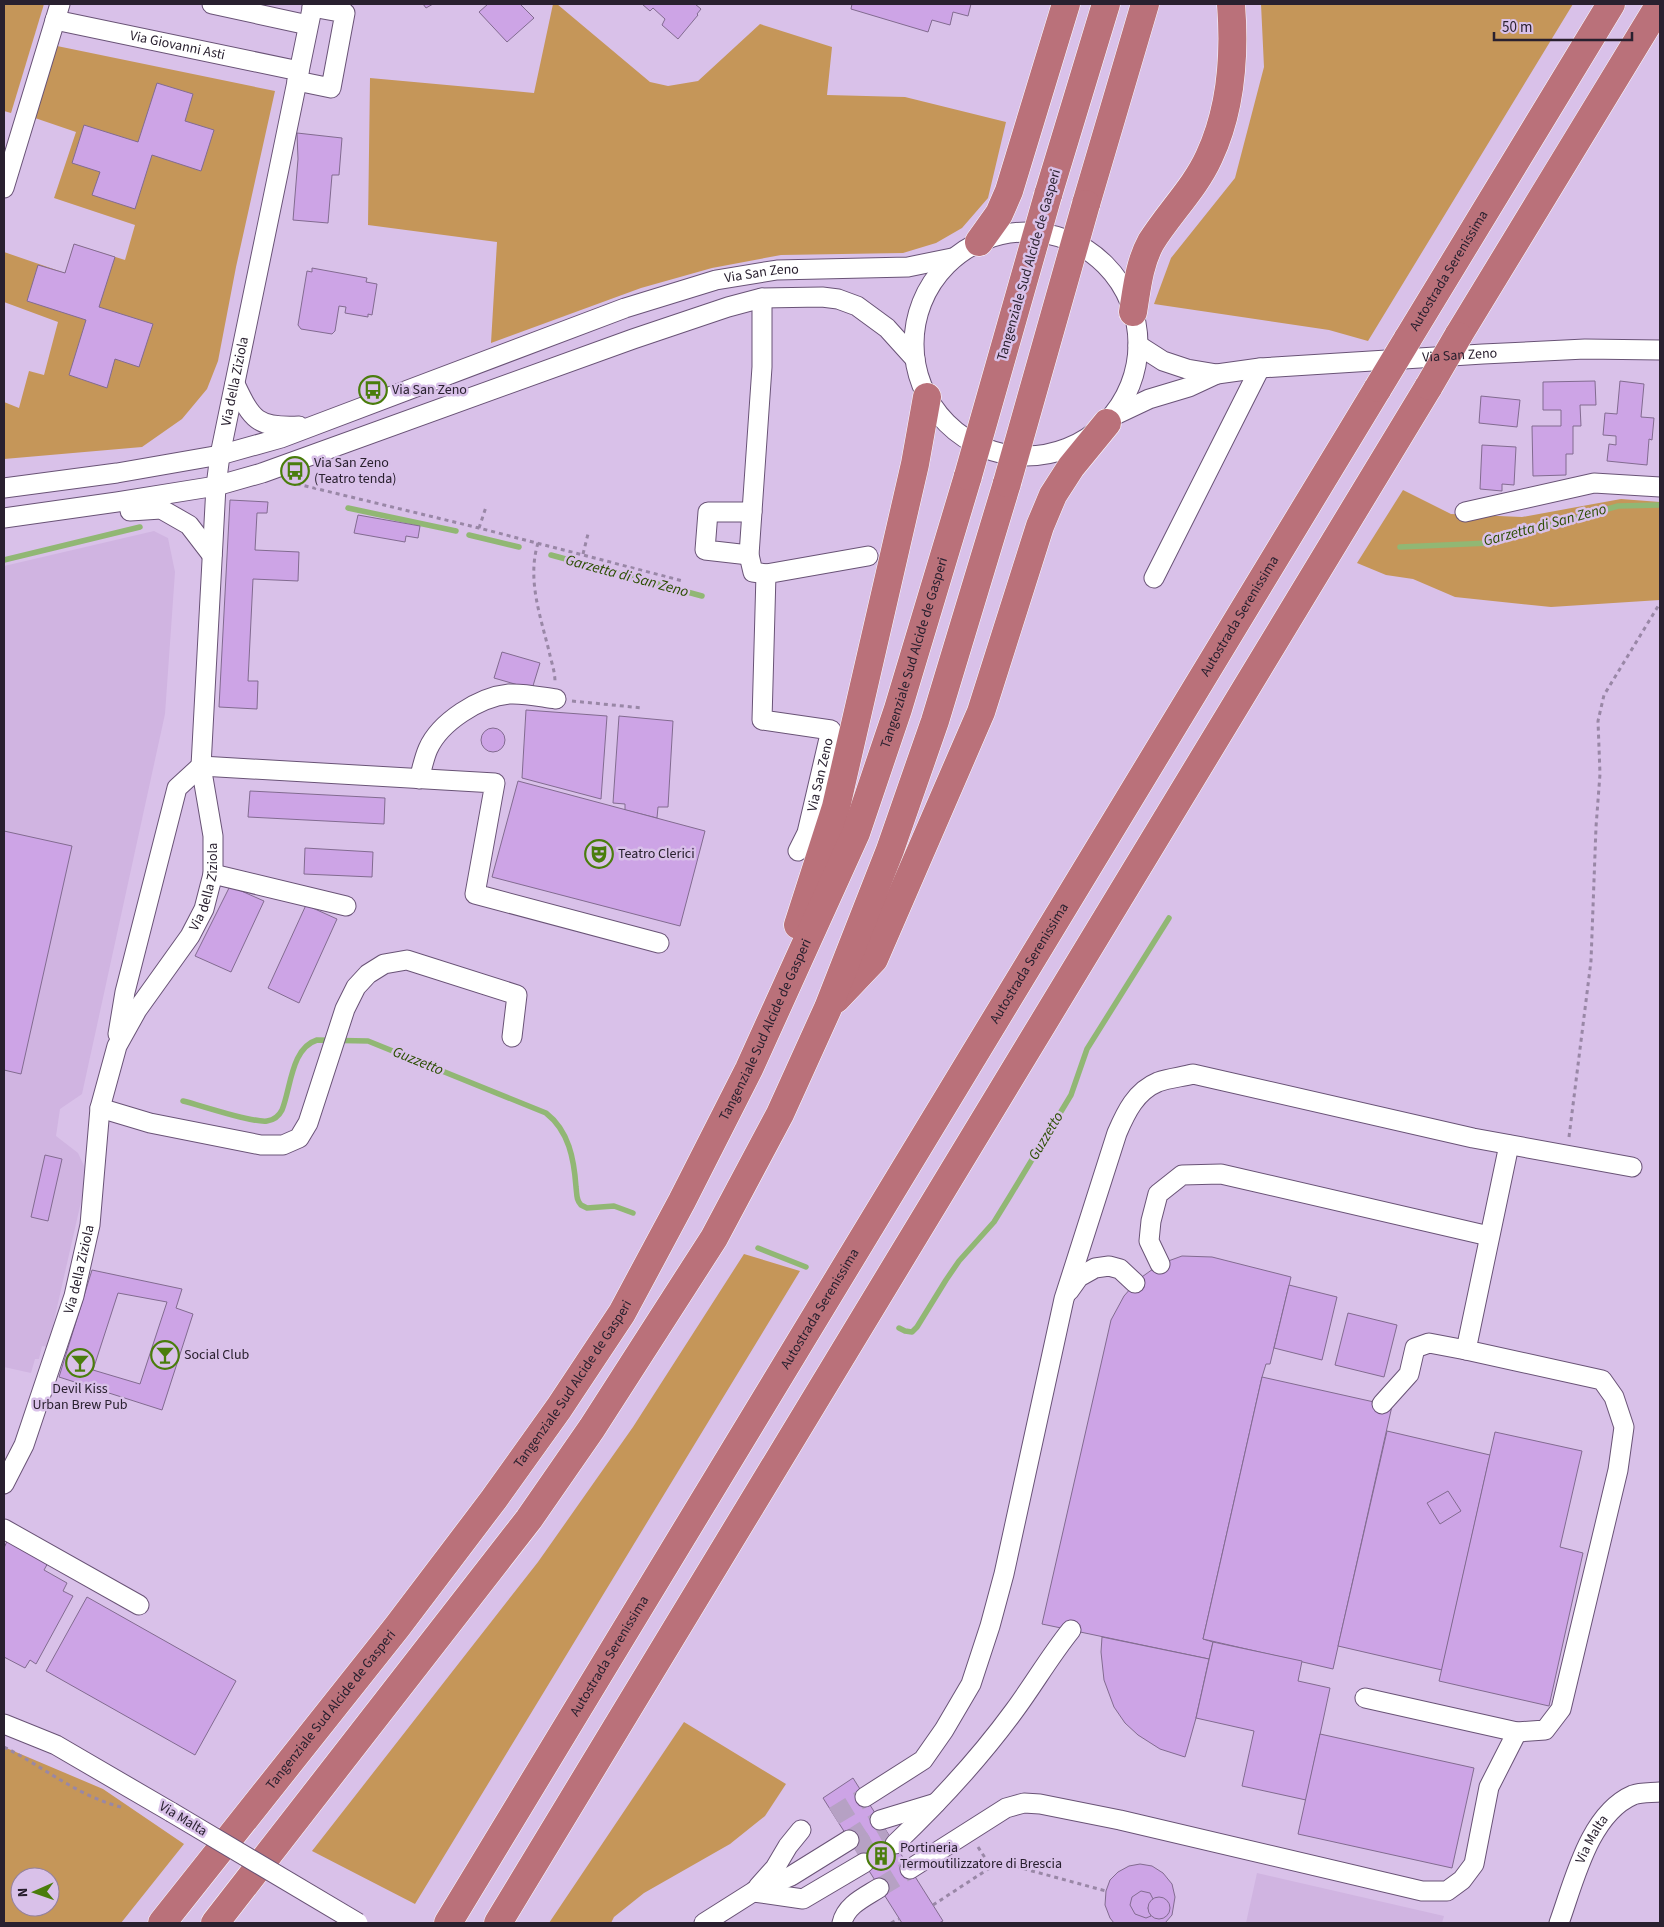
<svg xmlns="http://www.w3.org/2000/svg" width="1664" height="1927" font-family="'Source Sans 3',sans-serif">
	<rect width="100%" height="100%" fill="#d9c1e9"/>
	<g fill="#d0b4e1">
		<path d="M154,531L168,538L175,572L165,714L82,1094L60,1109L56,1136L78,1153L84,1166L83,1193L48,1347L42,1346L39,1359H35L31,1373L4,1367V566Z"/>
		<path d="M1257,1873L1444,1916L1442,1923H1246Z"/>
	</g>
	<g fill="#c59659" fill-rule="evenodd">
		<path d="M5,4H44L11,113L4,111Z"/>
		<path d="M553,4H557L650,82L668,86L698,81L760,24L832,47L827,95L905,97L1006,122L988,198L962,228L936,243L903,253L781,255L712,268L641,288L491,343L497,242L368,225L370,78L534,93Z"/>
		<path d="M1261,4H1573L1368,341L1329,330L1154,304L1171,258L1235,178L1264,67Z"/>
		<path d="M57,46L275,91L236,267L218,361L207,389L182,419L142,447L4,459V402L19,408L29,371L44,375L58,322L4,302V252L65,273L74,244L125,260L135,225L54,198L76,132L35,118Z"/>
		<path d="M1403,490L1451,514L1522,517L1621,499L1660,502V600L1551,607L1455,597L1413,579L1386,575L1357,563Z"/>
		<path d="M744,1254L800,1271L415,1904L312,1851L538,1562L633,1427Z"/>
		<path d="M684,1722L786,1784L765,1816L730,1844L644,1893L614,1917L611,1923H549Z"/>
		<path d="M4,1747L103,1789L184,1844L121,1923H4ZM20,1877H50V1907H20Z"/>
	</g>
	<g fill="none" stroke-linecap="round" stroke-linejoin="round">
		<g stroke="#91b774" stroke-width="5.5">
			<path d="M348,508L456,531"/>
			<path d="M469,535L519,547"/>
			<path d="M1400,547L1489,543L1618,506L1660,505"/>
			<path d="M551,555L702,596"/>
			<path d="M4,560L140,527"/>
			<path d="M183,1101C200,1105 252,1123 267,1121C274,1120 279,1116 282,1110C291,1088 291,1048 317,1040L368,1041L546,1113C569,1131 574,1159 576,1187C577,1194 576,1200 581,1205L587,1208L614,1206L633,1213"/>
			<path d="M758,1248L806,1267"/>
			<path d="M899,1328L905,1331L912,1332L917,1327L946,1280L959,1261L994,1222L1010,1196L1071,1095L1087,1049L1169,918"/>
		</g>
	</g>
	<g fill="#cda4e6" stroke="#826b90" fill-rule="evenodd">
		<path d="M423,4H433L426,8Z"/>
		<path d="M488,4H520L534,18L507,42L479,12Z"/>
		<path d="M642,4H695L701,9L697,14L698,15L678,39L662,25L665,19L653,8L650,11Z"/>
		<path d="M852,4H971L968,16L953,12L950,25L932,20L928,32L851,9Z"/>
		<path d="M157,83L193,94L185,121L214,130L201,171L152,155L135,209L92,195L100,172L72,163L84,125L138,142Z"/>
		<path d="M297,133L342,138L339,175H332L328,223L293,220L298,159Z"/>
		<path d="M74,244L115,257L99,307L153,324L139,367L115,359L107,388L69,375L86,320L27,301L38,265L65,273Z"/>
		<path d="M312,268L367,278L366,282L377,284L372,315L368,314V317L345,313L346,307L339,306L335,331L332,334L301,329L298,325L307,271L312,272Z"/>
		<path d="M1595,381L1596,405H1580L1581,426H1573V454H1566V475L1533,476L1532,426H1561V410H1543V382Z"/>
		<path d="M1620,381L1644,384L1641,417L1654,418L1652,440L1649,439L1647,465L1607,461L1609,444L1616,445V436L1603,435L1605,413L1617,414Z"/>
		<path d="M1481,396L1520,400L1517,427L1479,423Z"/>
		<path d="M1482,445L1516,447L1514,485L1502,484V491L1480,489Z"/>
		<path d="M230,500L268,502L267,513H257L255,550L299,552L298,581L253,579L248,681H258L257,709L219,707Z"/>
		<path d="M358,515L420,526L418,538L406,536L405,542L354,533Z"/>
		<path d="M502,652L540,663L532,689L494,678Z"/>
		<path d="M526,710L607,716L601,799L522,778Z"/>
		<path d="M619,716L673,721L668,807H658L657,818L625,810V804L613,803Z"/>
		<circle cx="493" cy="740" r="12"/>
		<path d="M518,781L705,831L680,926L492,877Z"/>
		<path d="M250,791L385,798L384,824L248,817Z"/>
		<path d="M4,831L72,846L21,1074L4,1070Z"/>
		<path d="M305,848L373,852L372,877L304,874Z"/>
		<path d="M230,886L264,901L231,972L195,956Z"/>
		<path d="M306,905L337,919L299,1003L268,988Z"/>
		<path d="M45,1155L62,1159L48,1221L31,1217Z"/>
		<path d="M1182,1256L1212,1257L1291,1277L1270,1364H1266L1262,1377L1203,1639L1213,1642L1209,1659L1042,1624L1111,1320L1124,1296L1139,1279L1160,1264Z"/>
		<path d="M92,1270L182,1289L176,1308L193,1314L162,1410L59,1377ZM118,1293L167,1302L140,1384L93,1370Z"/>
		<path d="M1289,1285L1337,1297L1322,1360L1274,1348Z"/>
		<path d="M1348,1313L1397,1325L1384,1377L1335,1365Z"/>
		<path d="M1262,1377L1392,1406L1333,1669L1203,1639Z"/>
		<path d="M1387,1431L1490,1455L1442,1670L1338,1646Z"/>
		<path d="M1495,1432L1582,1451L1560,1547L1583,1553L1549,1706L1439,1681Z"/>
		<path d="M1448,1491L1461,1511L1440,1524L1427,1503Z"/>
		<path d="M8,1539L49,1561L44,1570L67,1583L63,1591L73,1596L36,1664L30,1660L25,1668L4,1657V1548Z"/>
		<path d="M87,1597L236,1681L195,1755L46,1671Z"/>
		<path d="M1102,1637L1209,1659L1196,1718L1185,1757L1160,1749L1138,1735L1125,1723L1114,1707L1104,1680L1101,1652Z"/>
		<path d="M1213,1642L1302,1661L1298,1681L1330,1688L1306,1800L1242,1786L1254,1731L1196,1718Z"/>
		<path d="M1320,1734L1474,1768L1452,1868L1298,1834Z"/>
		<path d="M853,1778L943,1921L939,1923H902L823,1798Z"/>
		<path d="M1140,1864L1152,1866L1163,1873L1172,1884L1175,1897L1172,1915L1165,1923H1114L1110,1918L1105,1905L1106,1891L1110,1880L1118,1872L1129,1866Z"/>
		<path d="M1141,1891L1150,1893L1153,1899L1148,1908L1151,1916L1146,1918L1135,1914L1130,1905L1132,1897Z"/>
		<circle cx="1159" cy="1908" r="11"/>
	</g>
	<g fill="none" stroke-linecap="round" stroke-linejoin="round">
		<g stroke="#b6a1c4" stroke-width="19" stroke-dasharray="19 9" stroke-linecap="butt">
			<path d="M834,1816L865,1797"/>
			<path d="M849,1840L880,1820"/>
			<path d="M855,1850L887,1832"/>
			<path d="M864,1863L895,1844"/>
			<path d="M879,1888L910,1869"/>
		</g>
		<defs>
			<g id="minor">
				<path d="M212,4L308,25"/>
				<path id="s1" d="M55,20L299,71"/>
				<path d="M297,81L331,88L345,13L312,7"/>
				<path d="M4,188L60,4"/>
				<circle cx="1026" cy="344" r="112"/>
				<path d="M762,298V367L749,555L753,572L766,574"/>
				<path id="s2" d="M1138,345L1163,361L1187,369L1217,374L1260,368L1483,354L1585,349L1660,350"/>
				<path d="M235,384C252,420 257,428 299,426"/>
				<path d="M1113,416L1149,399L1189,387L1217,374"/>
				<path id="s3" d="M4,488L117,473L220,455L281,438L625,308L716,280L777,270L908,267L952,258"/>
				<path d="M130,511L161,509L189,525L212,555"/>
				<path d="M1465,512L1594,483L1660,487"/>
				<path d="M4,518L117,502L216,486L262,473L633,339L728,307L762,298L822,297L838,299L857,306L887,328L915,359"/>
				<path d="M749,555L705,550L708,512H752"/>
				<path d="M1154,578L1260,368"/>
				<path d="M419,779C422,769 424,758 428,749C440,722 479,697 509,694C524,693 541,697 556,699"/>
				<path id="s4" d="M798,851L807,833L831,730L762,720L766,574L868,556"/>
				<path d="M213,874L346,906"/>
				<path d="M118,1034L125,992L177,788L201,766L495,783L475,894L659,943"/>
				<path d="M100,1108L150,1123L261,1145H283L299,1138L308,1123L345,1009L356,987L368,974L384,964L407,960L517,995L512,1037"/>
				<path d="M1160,1264L1149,1241L1151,1221L1158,1194L1182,1175L1221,1174L1489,1236"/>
				<path d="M1069,1291L1079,1277L1095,1268L1109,1266L1120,1269L1135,1283"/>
				<path d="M1382,1404L1409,1374L1415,1348L1429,1343L1466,1350"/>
				<path id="s5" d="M4,1484L24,1445L74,1296L90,1225L100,1108L117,1046L137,1010L190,936L204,909L213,874V836L201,766L216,486L220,455L313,4"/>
				<path d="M4,1529L139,1605"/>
				<path d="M1365,1698L1517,1732L1545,1730L1561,1709L1618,1470L1624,1427L1614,1397L1602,1380L1466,1350L1509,1145"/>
				<path d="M4,1724L56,1745L171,1812"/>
				<path d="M865,1797L923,1760L944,1730L971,1684L990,1626L1004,1574L1064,1299L1117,1133C1126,1112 1136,1091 1158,1082C1169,1078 1182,1077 1193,1074L1473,1138L1632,1167"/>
				<path d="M880,1820L936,1803"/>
				<path d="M895,1844C938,1803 979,1759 1014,1711C1034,1684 1050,1656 1071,1630"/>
				<path d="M910,1869L1006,1808L1024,1803L1040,1804L1120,1820L1422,1891H1447L1462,1880L1474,1864L1489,1787L1517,1732"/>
				<path d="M758,1887L775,1868L788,1846L801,1830"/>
				<path d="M754,1892L803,1899L864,1863"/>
				<path d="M704,1923L753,1892L791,1876L849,1840"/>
				<path d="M842,1923C846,1905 865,1897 879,1888"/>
				<path id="s6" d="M1559,1923C1574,1882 1589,1814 1633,1795C1641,1792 1652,1793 1660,1792"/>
			</g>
			<g id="highway">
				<path d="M1048,195L1106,4"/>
				<path d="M1086,204L1145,4"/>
				<path d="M979,242L999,214L1009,191L1066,4"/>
				<path d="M1133,312C1137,288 1139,264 1151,242C1169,213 1195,188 1209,157C1231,110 1235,55 1231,4"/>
				<path d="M1458,336L1660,4"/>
				<path id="s7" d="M1407,340L1611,4"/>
				<path d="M798,925L836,807L915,464L927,397"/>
				<path d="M836,999L874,959L981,712L1040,526L1053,495L1071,467L1107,423"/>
				<path id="s8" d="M162,1923L397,1627L494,1499L559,1408L622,1313L682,1201L749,1069L856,833L898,709L968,476"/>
				<path d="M215,1923L529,1519L592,1428L714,1238L780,1114L828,1008L890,850L935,721L1007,483"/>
				<path id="s9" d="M448,1923L1378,388"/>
				<path d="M498,1923L1429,386"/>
			</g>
		</defs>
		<use href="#minor" stroke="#695376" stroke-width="21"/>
		<use href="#highway" stroke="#fff" stroke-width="29"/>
		<g stroke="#9987a6" stroke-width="3" stroke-dasharray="4 4" stroke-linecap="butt">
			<path d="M289,482L479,528L683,581"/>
			<path d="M479,528L486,507"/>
			<path d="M538,543C527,579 540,615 549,651C551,661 555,671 555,682"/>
			<path d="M583,554L588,534"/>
			<path d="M572,701L643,708"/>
			<path d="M1569,1137L1591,961L1596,827L1600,774L1598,721L1604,695L1660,603"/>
			<path d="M4,1747C44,1767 80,1798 125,1808"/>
			<path d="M978,1847L991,1867"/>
			<path d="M933,1905L999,1862L1106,1891"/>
			<path d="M891,1923L899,1919"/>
		</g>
		<use href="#minor" stroke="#fff" stroke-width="19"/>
		<use href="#highway" stroke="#ba717a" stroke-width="28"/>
		<defs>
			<path id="minor-bridge" d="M171,1812L358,1923"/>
			<g id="highway-bridge">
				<path d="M1429,386L1458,336"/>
				<path d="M1378,388L1407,340"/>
				<path d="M968,476L1048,195"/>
				<path d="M1007,483L1086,204"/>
			</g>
		</defs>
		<use href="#minor-bridge" stroke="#695376" stroke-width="21" stroke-linecap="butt"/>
		<use href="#highway-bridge" stroke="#fff" stroke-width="29" stroke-linecap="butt"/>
		<use href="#minor-bridge" stroke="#fff" stroke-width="19"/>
		<use href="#highway-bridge" stroke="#ba717a" stroke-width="28"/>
	</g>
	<defs>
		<symbol id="bus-ring" viewBox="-11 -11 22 22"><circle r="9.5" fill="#d9c1e9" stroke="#4a7d0c" stroke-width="1.5"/><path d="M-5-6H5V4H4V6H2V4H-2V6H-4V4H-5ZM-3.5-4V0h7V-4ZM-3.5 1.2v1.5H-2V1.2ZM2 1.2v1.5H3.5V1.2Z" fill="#4a7d0c"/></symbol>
		<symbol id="theatre-ring" viewBox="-11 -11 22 22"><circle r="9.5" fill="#d9c1e9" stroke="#4a7d0c" stroke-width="1.5"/><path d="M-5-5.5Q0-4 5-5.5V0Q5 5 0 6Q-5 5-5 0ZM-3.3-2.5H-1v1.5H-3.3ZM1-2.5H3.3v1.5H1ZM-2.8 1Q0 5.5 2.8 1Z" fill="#4a7d0c"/></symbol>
		<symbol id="bar-ring" viewBox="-11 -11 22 22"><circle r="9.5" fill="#d9c1e9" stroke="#4a7d0c" stroke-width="1.5"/><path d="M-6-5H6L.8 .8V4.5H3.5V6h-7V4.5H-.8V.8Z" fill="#4a7d0c"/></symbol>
		<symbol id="building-ring" viewBox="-11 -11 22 22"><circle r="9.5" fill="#d9c1e9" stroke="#4a7d0c" stroke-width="1.5"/><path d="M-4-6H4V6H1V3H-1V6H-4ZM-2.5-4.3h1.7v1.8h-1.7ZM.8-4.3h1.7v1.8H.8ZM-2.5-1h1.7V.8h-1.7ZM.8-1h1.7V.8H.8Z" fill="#4a7d0c"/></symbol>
	</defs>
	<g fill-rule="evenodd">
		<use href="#bus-ring" x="357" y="374" width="32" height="32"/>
		<use href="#bus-ring" x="279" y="455" width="32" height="32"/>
		<use href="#theatre-ring" x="583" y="838" width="32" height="32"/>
		<use href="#bar-ring" x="149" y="1339" width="32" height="32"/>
		<use href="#bar-ring" x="64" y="1347" width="32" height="32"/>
		<use href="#building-ring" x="865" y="1840" width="32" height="32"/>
	</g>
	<g text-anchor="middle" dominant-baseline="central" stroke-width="5" stroke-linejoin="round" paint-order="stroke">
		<g font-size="14" fill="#29202f" stroke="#d9c1e9">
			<text stroke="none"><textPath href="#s1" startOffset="125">Via Giovanni Asti</textPath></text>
			<text transform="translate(1029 265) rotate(-74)">Tangenziale Sud Alcide de Gasperi</text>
			<text stroke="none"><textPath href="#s7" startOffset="81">Autostrada Serenissima</textPath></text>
			<text stroke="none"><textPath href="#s3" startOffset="791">Via San Zeno</textPath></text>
			<text stroke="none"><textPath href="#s2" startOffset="329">Via San Zeno</textPath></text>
			<text stroke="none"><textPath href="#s5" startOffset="1150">Via della Ziziola</textPath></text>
			<text stroke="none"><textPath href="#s9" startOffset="1528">Autostrada Serenissima</textPath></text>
			<text stroke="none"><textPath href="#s8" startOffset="1488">Tangenziale Sud Alcide de Gasperi</textPath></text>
			<text stroke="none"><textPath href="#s4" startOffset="80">Via San Zeno</textPath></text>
			<text stroke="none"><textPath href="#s5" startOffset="640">Via della Ziziola</textPath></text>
			<text stroke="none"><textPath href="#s9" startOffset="1122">Autostrada Serenissima</textPath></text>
			<text stroke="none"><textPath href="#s8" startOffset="1082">Tangenziale Sud Alcide de Gasperi</textPath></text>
			<text stroke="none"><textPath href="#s5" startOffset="228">Via della Ziziola</textPath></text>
			<text stroke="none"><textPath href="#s9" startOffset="718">Autostrada Serenissima</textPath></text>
			<text stroke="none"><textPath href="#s8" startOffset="678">Tangenziale Sud Alcide de Gasperi</textPath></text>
			<text stroke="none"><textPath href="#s9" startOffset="312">Autostrada Serenissima</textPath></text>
			<text stroke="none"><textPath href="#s8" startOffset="272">Tangenziale Sud Alcide de Gasperi</textPath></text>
			<text transform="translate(183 1819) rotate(31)">Via Malta</text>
			<text stroke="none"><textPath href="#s6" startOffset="90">Via Malta</textPath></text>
		</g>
		<g font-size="14" fill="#29202f" stroke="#d9c1e9" text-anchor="start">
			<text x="392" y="390">Via San Zeno</text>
			<text x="314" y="463">Via San Zeno<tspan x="314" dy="16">(Teatro tenda)</tspan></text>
			<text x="618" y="854">Teatro Clerici</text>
			<text x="184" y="1355">Social Club</text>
			<text x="80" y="1389" text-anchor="middle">Devil Kiss<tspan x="80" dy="16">Urban Brew Pub</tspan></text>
			<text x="900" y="1848">Portineria<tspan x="900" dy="16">Termoutilizzatore di Brescia</tspan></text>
		</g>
		<g font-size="15" font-style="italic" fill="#2b4d01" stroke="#d9c1e9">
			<text transform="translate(1545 525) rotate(-15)">Garzetta di San Zeno</text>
			<text transform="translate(627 576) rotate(15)">Garzetta di San Zeno</text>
			<text transform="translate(418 1061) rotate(22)">Guzzetto</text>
			<text transform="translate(1046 1136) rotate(-59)">Guzzetto</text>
		</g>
	</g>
	<rect width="1664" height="1927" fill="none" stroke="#29202f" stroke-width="10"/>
	<g transform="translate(35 1892) rotate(268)"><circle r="24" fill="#d9c1e9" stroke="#93819f"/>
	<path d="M0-4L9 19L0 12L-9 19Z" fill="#4a7d0c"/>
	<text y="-8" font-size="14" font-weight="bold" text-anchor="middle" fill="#29202f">N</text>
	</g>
	<path d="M1494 32v8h138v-8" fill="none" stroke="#29202f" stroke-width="2.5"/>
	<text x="1502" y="32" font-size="15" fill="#29202f" stroke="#d9c1e9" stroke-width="4" paint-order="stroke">50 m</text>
</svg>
